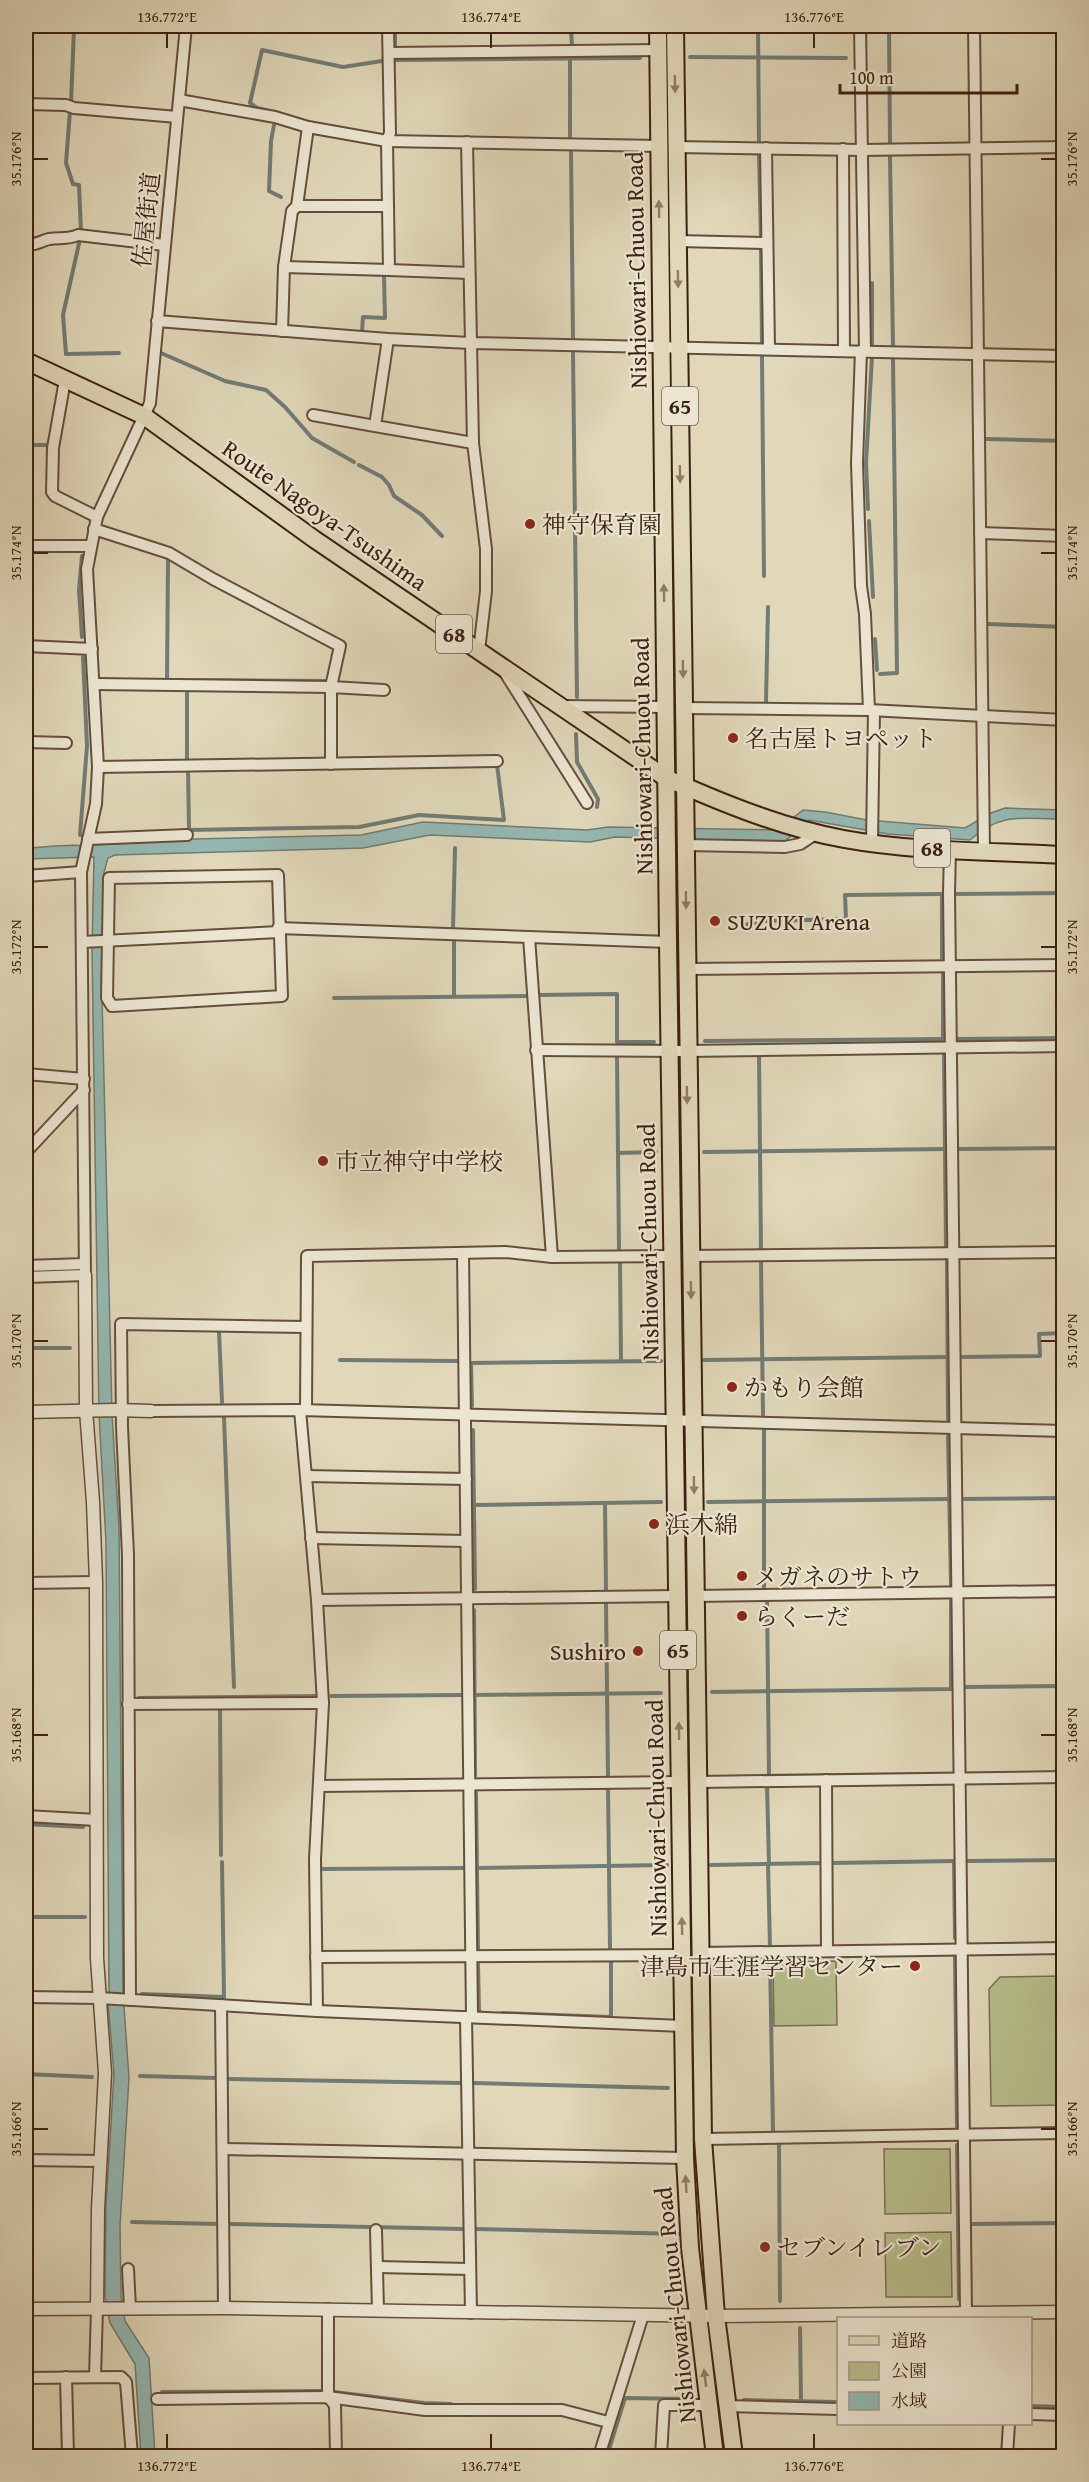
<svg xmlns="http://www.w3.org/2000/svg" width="1089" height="2482" font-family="'Gentium Book Plus','Noto Serif JP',serif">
	<rect width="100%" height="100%" fill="#e0d8b9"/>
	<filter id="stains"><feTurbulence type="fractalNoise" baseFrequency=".00333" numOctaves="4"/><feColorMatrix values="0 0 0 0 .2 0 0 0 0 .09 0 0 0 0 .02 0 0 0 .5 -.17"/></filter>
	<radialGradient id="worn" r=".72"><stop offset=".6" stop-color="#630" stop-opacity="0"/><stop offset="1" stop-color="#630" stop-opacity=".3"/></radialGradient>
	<g fill="#b6be8c" stroke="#7a6f50" stroke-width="1.5">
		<path d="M836,1961L837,2025L774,2026L773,1962Z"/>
		<path d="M1063,1976V2105L991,2106L989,1989L1000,1977Z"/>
		<path d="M884,2149H950L951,2213L885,2214Z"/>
		<path d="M951,2232L952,2297H886L885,2233Z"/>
	</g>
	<path fill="#94b9b4" stroke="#717c74" stroke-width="1.5" d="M1005,808L1063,810V819C1024,819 1002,811 970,840L888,834L809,820L784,842L615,837L590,842L430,835L363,848L115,855L108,858L104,872L102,997L112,1414L119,1528L123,1993L129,2078L120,2226L121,2297L125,2321L149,2358L155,2456H141L135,2364L110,2323L105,2296L106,2205L114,2074L108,2003L109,1993L106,1542L99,1414L92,950L94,857L26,859V848C39,848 74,843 83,846L154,840L361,835L423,822L587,830L608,827L778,830L803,810L825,812L867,820L965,828L991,813Z"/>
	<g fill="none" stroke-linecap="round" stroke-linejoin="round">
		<g stroke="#717c74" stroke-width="4">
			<path d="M395,26V47"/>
			<path d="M571,26L572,47"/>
			<path d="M758,26L759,143"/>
			<path d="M889,26L890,144"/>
			<path d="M690,57L846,58"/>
			<path d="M570,58V138"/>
			<path d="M396,60L640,58"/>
			<path d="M71,103L74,29"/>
			<path d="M70,111L66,163L73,184L79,185L81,232"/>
			<path d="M274,114V112L257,108L250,103L262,50L343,67L382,61"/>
			<path d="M274,125L271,141L269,191L281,197"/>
			<path d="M571,151L573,339"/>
			<path d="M759,153L761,239"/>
			<path d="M890,157L893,346"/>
			<path d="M80,239L63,315L66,354L119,353"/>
			<path d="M761,249L762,343"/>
			<path d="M362,332L363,317L385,318L384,276"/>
			<path d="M872,346V283"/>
			<path d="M161,353L225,381L266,390L285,407L312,438L354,462"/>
			<path d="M573,353L577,697"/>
			<path d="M762,357L764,576"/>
			<path d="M986,439L1064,441"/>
			<path d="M26,445H50"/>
			<path d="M359,465L382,477L389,485L394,496L422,515L442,536"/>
			<path d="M868,509L866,463L872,357"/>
			<path d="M869,521L873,597"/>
			<path d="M82,556L79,590L82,637"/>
			<path d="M168,559L167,680L327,681"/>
			<path d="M988,624L1064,627"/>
			<path d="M875,639L877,670"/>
			<path d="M880,674L897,673L893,359"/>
			<path d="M187,688V761"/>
			<path d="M766,702L768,607"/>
			<path d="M576,734L577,762L598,799L597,807"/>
			<path d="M188,768L189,830L359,827L419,815L504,820L497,765"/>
			<path d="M80,835L87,746L83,657"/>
			<path d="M942,894V958"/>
			<path d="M955,894L1064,893"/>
			<path d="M734,927L764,921L846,919L845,895L943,894"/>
			<path d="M453,928L455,848"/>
			<path d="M454,941V996"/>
			<path d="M943,974V1040"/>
			<path d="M538,995L617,994V1042H654"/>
			<path d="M334,998L527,996"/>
			<path d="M957,1039L1064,1038"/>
			<path d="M705,1041L946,1039"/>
			<path d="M759,1053L761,1250"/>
			<path d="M944,1053L946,1248"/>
			<path d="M617,1056L619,1249"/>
			<path d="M959,1149L1064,1148"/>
			<path d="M704,1152L945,1149"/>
			<path d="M618,1153L656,1152"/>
			<path d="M947,1260L948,1420"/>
			<path d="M761,1262L763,1415"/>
			<path d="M620,1263L621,1361"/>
			<path d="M26,1272L43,1271"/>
			<path d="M219,1331L222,1402"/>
			<path d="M26,1348H70"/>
			<path d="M962,1357L1040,1356L1039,1334L1064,1333"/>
			<path d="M340,1360L459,1361"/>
			<path d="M704,1360L949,1357"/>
			<path d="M472,1406L471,1363L661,1361"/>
			<path d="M224,1417L234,1687"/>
			<path d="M473,1430L475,1589"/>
			<path d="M764,1430V1590"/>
			<path d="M948,1436L951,1585"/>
			<path d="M964,1499L1064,1498"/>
			<path d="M708,1502L949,1499"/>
			<path d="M605,1503L606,1590"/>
			<path d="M474,1505L661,1502"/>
			<path d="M767,1599L769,1776"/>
			<path d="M606,1604L608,1776"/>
			<path d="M474,1610L475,1776"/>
			<path d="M965,1687L1064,1686"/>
			<path d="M712,1692L951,1689V1601"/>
			<path d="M475,1695L661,1693"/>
			<path d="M331,1696L461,1695"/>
			<path d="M139,1698L317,1696"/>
			<path d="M220,1707L221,1855"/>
			<path d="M767,1785L769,1864"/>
			<path d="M608,1788L610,1949"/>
			<path d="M476,1793L478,1949"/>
			<path d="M26,1824L83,1827"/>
			<path d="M954,1861L955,1938"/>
			<path d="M967,1861L1064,1860"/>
			<path d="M831,1863L956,1861"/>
			<path d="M768,1864L770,1946"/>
			<path d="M711,1865L822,1863"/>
			<path d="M477,1868L667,1865"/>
			<path d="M321,1869L465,1868"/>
			<path d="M26,1917H85"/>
			<path d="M955,1957L957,2127"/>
			<path d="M770,1958L773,2130"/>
			<path d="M478,1964L479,2012L483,2013"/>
			<path d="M142,1994L224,1997L222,1862"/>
			<path d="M502,2013L611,2017V1958"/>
			<path d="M26,2074L92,2077"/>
			<path d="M140,2076L217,2078"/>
			<path d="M228,2079L463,2083"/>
			<path d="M474,2083L668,2088"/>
			<path d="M779,2145L780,2301"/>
			<path d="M957,2145L959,2299"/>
			<path d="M132,2222L219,2224"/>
			<path d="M229,2224L464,2229"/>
			<path d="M972,2224L1064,2223"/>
			<path d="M475,2229L679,2234"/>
			<path d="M800,2328L801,2401"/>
			<path d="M162,2392L321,2391"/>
			<path d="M334,2392L424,2403L451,2404"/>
			<path d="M744,2400L838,2402"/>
			<path d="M1030,2406L1064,2407"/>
			<path d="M747,2455L776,2456"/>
			<path d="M607,2456L625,2398L688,2399"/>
			<path d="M667,2456V2451L698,2453"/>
		</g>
		<defs>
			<g id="minor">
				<path d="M860,26L865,351"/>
				<path d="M974,26L984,851"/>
				<path d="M389,53L658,50"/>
				<path d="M179,100L275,117L308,127L387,141L659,146"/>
				<path d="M26,104L66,105L74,108L177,117"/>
				<path d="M467,142L473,443L486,549V591L479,651"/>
				<path d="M676,147L862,150L1064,147"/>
				<path d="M766,148L769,349"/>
				<path d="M843,149L844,350"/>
				<path d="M297,206H388"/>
				<path d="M678,241L767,243"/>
				<path d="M26,245C38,245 40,241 49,239C60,237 67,240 78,235L164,245"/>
				<path d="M284,267L389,270L387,141L390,133L388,26"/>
				<path d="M389,270L469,273"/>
				<path d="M157,321L388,339L471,343L1064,356"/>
				<path d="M282,331L284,267L292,211L297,206L308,127"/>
				<path d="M388,339L375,426L473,443"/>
				<path d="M861,351L857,463L861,586L865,614L869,710"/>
				<path d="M65,380L53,448L52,492L55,496L97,517"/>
				<path d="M313,415L375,426"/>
				<path d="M980,533L1064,536"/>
				<path d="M26,546H91"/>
				<path d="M26,646L92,649"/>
				<path d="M504,671L587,803"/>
				<path d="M94,684L331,687L340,646L213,579L169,553L94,529"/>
				<path d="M562,706L665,707"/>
				<path d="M683,708L869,710L1064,720"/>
				<path d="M26,742L66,743"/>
				<path d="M331,764V687L384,690"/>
				<path d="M98,767L497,761"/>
				<path d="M88,839L187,835"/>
				<path d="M872,843L874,711"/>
				<path d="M685,845L785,847L800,844L817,833"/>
				<path d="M950,849L949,893L966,2313"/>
				<path d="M278,875L282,996L112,1006L107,998L109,878Z"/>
				<path d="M26,876L81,872"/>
				<path d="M278,928L668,942"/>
				<path d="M529,937L552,1257"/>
				<path d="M82,942L279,932"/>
				<path d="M687,969L1064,965"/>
				<path d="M536,1050L687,1051L1064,1046"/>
				<path d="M26,1074L84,1079"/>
				<path d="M26,1152L84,1090"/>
				<path d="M463,1253L472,2017"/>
				<path d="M690,1256L1064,1252"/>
				<path d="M26,1266L84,1264"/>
				<path d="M26,1277L85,1275L81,872L96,804L98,767L87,569L97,517L150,403L186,26"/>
				<path d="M300,1410L317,1600L323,1703L315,1859L317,2011"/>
				<path d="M306,1410L307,1256L505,1252L552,1257L673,1256"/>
				<path d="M151,1411L300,1410L1064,1431"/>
				<path d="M306,1476L466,1479"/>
				<path d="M311,1538L466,1541"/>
				<path d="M26,1583L96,1582"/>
				<path d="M695,1596L1064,1591"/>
				<path d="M317,1600L677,1596"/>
				<path d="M128,1704L323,1703"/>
				<path d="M826,1780L827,1951"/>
				<path d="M698,1782L1064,1777"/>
				<path d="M319,1786L680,1782"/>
				<path d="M26,1816L97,1820"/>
				<path d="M700,1953L1064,1948"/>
				<path d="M316,1957L682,1955"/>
				<path d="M26,1997L99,1998L317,2011L683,2026"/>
				<path d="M130,2000L128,1555L122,1427L121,1324L306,1327"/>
				<path d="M221,2005L224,2308"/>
				<path d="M466,2017L471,2313"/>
				<path d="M703,2139L1064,2133"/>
				<path d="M224,2149L685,2158"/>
				<path d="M26,2160L100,2161"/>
				<path d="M376,2230L378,2310"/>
				<path d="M377,2267L470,2269"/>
				<path d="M128,2269L130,2308"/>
				<path d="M328,2309V2397L335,2405L336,2456"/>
				<path d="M66,2377L68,2456"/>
				<path d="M95,2377L97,2308"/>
				<path d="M26,2378L121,2377L126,2382L132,2456"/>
				<path d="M157,2399L328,2397L425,2410H562L608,2422"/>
				<path d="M727,2406L838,2409"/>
				<path d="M1030,2414L1064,2415"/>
				<path d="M599,2456L643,2315"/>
				<path d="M661,2456L664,2405H708"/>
				<path d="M1007,2456L1009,2424"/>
			</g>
			<g id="tertiary">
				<path d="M85,1275L86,1410L93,1502L96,1582L97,1958L105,2073L98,2209L97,2308"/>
				<path d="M26,1412L116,1410L151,1411"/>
				<path d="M26,2309L224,2308L716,2316L1064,2312"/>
			</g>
			<g id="primary">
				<path d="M658,26L668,942L685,2158L690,2248L715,2456"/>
				<path d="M675,26L703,2139L716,2316L734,2456"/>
				<path d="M26,361L144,416L314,539L666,778C722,803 783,828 844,839C915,852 991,851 1064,855"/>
			</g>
		</defs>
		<use href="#minor" stroke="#664e3c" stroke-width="14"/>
		<use href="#tertiary" stroke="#664e3c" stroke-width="15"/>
		<use href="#primary" stroke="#3d2013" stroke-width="20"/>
		<use href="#minor" stroke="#ebe6d2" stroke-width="10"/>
		<use href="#tertiary" stroke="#ebe6d2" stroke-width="12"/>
		<use href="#primary" stroke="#e0d8b9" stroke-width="16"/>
	</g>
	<defs><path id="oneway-solid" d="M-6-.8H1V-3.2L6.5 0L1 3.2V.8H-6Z" transform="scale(1.5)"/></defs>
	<g fill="#8e7c66">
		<use href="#oneway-solid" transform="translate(675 84) rotate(89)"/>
		<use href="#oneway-solid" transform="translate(659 209) rotate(-91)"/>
		<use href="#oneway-solid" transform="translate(678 279) rotate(89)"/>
		<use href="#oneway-solid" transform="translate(680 474) rotate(89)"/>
		<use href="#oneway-solid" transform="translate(664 593) rotate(-91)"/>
		<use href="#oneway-solid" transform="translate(683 669) rotate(89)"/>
		<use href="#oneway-solid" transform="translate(686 900) rotate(89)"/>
		<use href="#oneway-solid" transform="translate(687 1095) rotate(89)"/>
		<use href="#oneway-solid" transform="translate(691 1290) rotate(89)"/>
		<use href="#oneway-solid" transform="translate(694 1485) rotate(89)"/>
		<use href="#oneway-solid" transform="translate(679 1731) rotate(-91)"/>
		<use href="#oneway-solid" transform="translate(682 1926) rotate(-91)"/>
		<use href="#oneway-solid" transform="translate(686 2184) rotate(-93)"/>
		<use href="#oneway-solid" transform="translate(705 2378) rotate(-97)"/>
	</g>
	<path fill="none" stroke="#3d2013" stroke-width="2" d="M167,33V48M491,33V48M814,33V48M33,159H48M1041,159H1056M33,553H48M1041,553H1056M33,947H48M1041,947H1056M33,1341H48M1041,1341H1056M33,1735H48M1041,1735H1056M33,2129H48M1041,2129H1056M167,2434V2449M491,2434V2449M814,2434V2449"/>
	<g fill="#8f2418" stroke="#ebe6d2" stroke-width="2">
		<circle cx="530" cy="524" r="6"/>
		<circle cx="733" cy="738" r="6"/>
		<circle cx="715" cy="921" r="6"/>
		<circle cx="323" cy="1161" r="6"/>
		<circle cx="732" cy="1387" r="6"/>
		<circle cx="654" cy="1524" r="6"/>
		<circle cx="742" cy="1576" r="6"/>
		<circle cx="742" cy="1616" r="6"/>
		<circle cx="638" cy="1651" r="6"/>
		<circle cx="915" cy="1966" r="6"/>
		<circle cx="765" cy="2247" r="6"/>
	</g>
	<g text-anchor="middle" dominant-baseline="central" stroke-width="4.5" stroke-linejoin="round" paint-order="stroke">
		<g fill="#ebe6d2" stroke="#715b4c" stroke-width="1.5">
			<rect x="662" y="387" width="36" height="38" rx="4.5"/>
			<rect x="436" y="615" width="36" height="38" rx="4.5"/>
			<rect x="914" y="829" width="36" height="38" rx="4.5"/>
			<rect x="660" y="1631" width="36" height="38" rx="4.5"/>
		</g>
		<g font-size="22" font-weight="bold" fill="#3d2013">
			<text x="680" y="406">65</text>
			<text x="454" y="634">68</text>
			<text x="932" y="848">68</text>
			<text x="678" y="1650">65</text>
		</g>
		<g font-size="24" fill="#3d2013" stroke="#ebe6d2">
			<text transform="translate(146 220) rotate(-84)">佐屋街道</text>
			<text transform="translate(636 270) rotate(-91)">Nishiowari-Chuou Road</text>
			<text transform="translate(325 515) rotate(35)">Route Nagoya-Tsushima</text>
			<text transform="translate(642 756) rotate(-91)">Nishiowari-Chuou Road</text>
			<text transform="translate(648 1242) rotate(-91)">Nishiowari-Chuou Road</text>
			<text transform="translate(656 1818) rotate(-91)">Nishiowari-Chuou Road</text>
			<text transform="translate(675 2305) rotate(-96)">Nishiowari-Chuou Road</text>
		</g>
		<g font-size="24" fill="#3d2013" stroke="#ebe6d2" text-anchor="start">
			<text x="542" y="524">神守保育園</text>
			<text x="745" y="738">名古屋トヨペット</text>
			<text x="727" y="921">SUZUKI Arena</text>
			<text x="335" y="1161">市立神守中学校</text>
			<text x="744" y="1387">かもり会館</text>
			<text x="666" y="1524">浜木綿</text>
			<text x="754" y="1576">メガネのサトウ</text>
			<text x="754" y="1616">らくーだ</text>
			<text x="626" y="1651" text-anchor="end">Sushiro</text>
			<text x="903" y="1966" text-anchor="end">津島市生涯学習センター</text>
			<text x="777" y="2247">セブンイレブン</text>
		</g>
	</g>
	<rect width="1089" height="2482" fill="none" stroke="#e0d8b9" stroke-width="66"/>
	<rect x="837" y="2317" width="195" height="108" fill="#ebe6d2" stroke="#a59786" stroke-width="1.5"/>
	<rect x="849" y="2336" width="30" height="9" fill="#e0d8b9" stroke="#a59786" stroke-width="1.5"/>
	<text x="891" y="2347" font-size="18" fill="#3d2013">道路</text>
	<rect x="849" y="2362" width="30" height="18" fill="#b6be8c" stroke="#a59786" stroke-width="1.5"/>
	<text x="891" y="2377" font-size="18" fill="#3d2013">公園</text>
	<rect x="849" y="2392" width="30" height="18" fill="#94b9b4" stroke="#a59786" stroke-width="1.5"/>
	<text x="891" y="2407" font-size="18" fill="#3d2013">水域</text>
	<path d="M840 84v9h177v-9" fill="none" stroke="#3d2013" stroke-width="3"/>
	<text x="849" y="84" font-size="18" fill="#3d2013" stroke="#ebe6d2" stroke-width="4.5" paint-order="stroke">100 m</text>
	<rect x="33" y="33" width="1023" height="2416" fill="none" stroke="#3d2013" stroke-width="2"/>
	<g font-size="15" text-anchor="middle" fill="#3d2013">
		<text x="167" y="22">136.772°E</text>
		<text x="491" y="22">136.774°E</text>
		<text x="814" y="22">136.776°E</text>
		<text transform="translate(16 159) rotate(-90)" y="5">35.176°N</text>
		<text transform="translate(1072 159) rotate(-90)" y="5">35.176°N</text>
		<text transform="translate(16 553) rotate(-90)" y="5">35.174°N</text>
		<text transform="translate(1072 553) rotate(-90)" y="5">35.174°N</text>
		<text transform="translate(16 947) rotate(-90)" y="5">35.172°N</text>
		<text transform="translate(1072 947) rotate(-90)" y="5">35.172°N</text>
		<text transform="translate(16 1341) rotate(-90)" y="5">35.170°N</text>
		<text transform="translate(1072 1341) rotate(-90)" y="5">35.170°N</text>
		<text transform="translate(16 1735) rotate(-90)" y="5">35.168°N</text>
		<text transform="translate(1072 1735) rotate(-90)" y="5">35.168°N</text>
		<text transform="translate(16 2129) rotate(-90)" y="5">35.166°N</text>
		<text transform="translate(1072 2129) rotate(-90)" y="5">35.166°N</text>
		<text x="167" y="2471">136.772°E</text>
		<text x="491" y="2471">136.774°E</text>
		<text x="814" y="2471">136.776°E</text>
	</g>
	<rect width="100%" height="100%" filter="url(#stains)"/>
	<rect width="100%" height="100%" fill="url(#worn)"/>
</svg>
